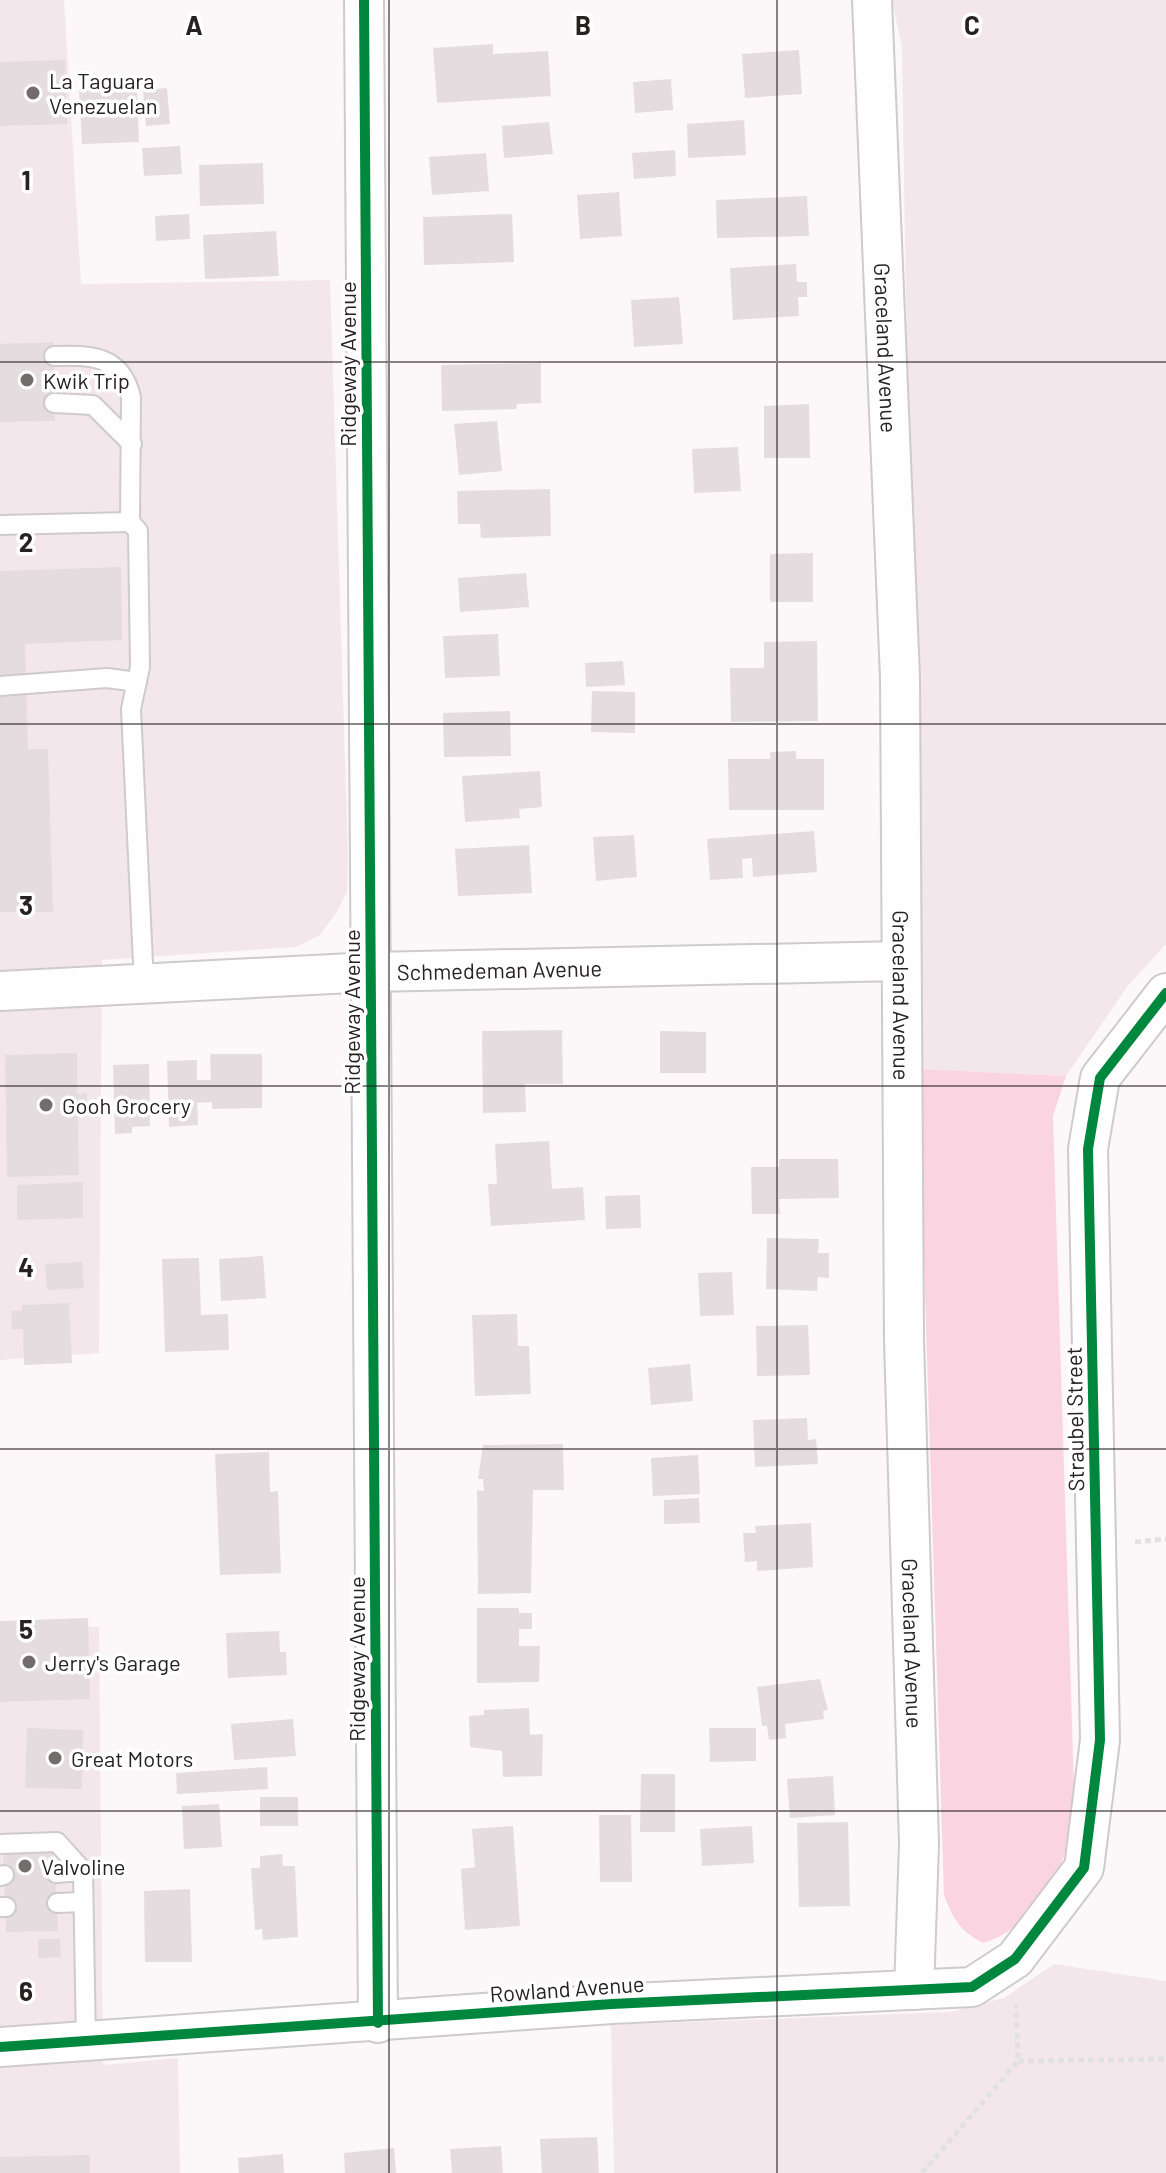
<svg xmlns="http://www.w3.org/2000/svg" width="1166" height="2173" font-family="Barlow,sans-serif">
	<rect width="100%" height="100%" fill="#fcf7f9"/>
	<g fill="#f3e7eb">
		<path d="M0,0H64L81,284L330,280L348,858L347,891L338,910L320,935L295,947L102,960L99,1353L0,1360Z"/>
		<path d="M892,0H1166V944L1127,987L1066,1076L918,1069L902,48Z"/>
		<path d="M0,1626L99,1627L103,2065L178,2058L180,2173H0Z"/>
		<path d="M1054,1964L1166,1981V2173H614L611,2025L950,2012L1004,1998Z"/>
	</g>
	<path fill="#fbd4e1" d="M918,1069L1066,1076L1053,1116L1075,1821C1063,1871 1036,1927 983,1943C960,1931 953,1919 944,1895Z"/>
	<g fill="#e5dcdf">
		<path d="M493,44V54L548,51L551,96L437,103L433,48Z"/>
		<path d="M799,50L802,94L745,98L742,54Z"/>
		<path d="M65,60L67,124L0,126V62Z"/>
		<path d="M671,79L673,110L635,113L633,82Z"/>
		<path d="M137,87L139,142L82,144L79,90Z"/>
		<path d="M167,88L170,124L146,126L143,90Z"/>
		<path d="M744,120L746,155L688,158L687,124Z"/>
		<path d="M549,122L553,154L504,158L502,126Z"/>
		<path d="M180,146L182,174L144,176L142,148Z"/>
		<path d="M675,150L676,176L634,179L632,153Z"/>
		<path d="M486,153L489,191L432,195L429,157Z"/>
		<path d="M263,163L264,204L200,206L199,165Z"/>
		<path d="M619,192L622,236L580,239L577,195Z"/>
		<path d="M807,196L809,236L717,238L716,200Z"/>
		<path d="M189,214L190,239L156,241L155,216Z"/>
		<path d="M512,214L514,262L424,265L423,217Z"/>
		<path d="M276,231L279,276L205,279L203,235Z"/>
		<path d="M796,264L797,282H807V297H798L799,316L733,320L730,268Z"/>
		<path d="M679,297L683,344L634,347L631,300Z"/>
		<path d="M54,342L55,421L0,422V344Z"/>
		<path d="M541,363V403L517,404L516,409L442,411L441,365Z"/>
		<path d="M809,404L810,458H764V406Z"/>
		<path d="M497,421L502,471L459,475L454,424Z"/>
		<path d="M738,447L741,491L694,493L692,449Z"/>
		<path d="M550,489L551,536L481,538L480,524H458L457,491Z"/>
		<path d="M813,553V602H770V554Z"/>
		<path d="M121,567L122,640L25,644L28,749H48L53,912H0V571Z"/>
		<path d="M526,573L529,607L460,612L458,578Z"/>
		<path d="M498,634L500,676L445,678L443,636Z"/>
		<path d="M817,641L818,721L731,722L730,668H764V642Z"/>
		<path d="M623,661L625,685L586,687L585,663Z"/>
		<path d="M592,691L635,692V733L591,732Z"/>
		<path d="M510,711L511,756L444,757L443,713Z"/>
		<path d="M796,751V759H824V810H729L728,759H770V752Z"/>
		<path d="M540,771L542,807L519,809L520,818L465,822L462,776Z"/>
		<path d="M814,831L817,872L753,877L752,858L742,859L743,878L710,880L707,839Z"/>
		<path d="M634,835L637,877L596,881L593,837Z"/>
		<path d="M529,845L532,893L458,896L455,849Z"/>
		<path d="M562,1030L563,1084H525L526,1112L483,1113L482,1031Z"/>
		<path d="M660,1031L706,1032V1073H660Z"/>
		<path d="M77,1053V1094L87,1093V1117H78L79,1175L7,1177L5,1055Z"/>
		<path d="M210,1054H262V1108L212,1109V1102L197,1103L198,1125L169,1127L167,1061L197,1060V1080H211Z"/>
		<path d="M149,1064L150,1126L132,1127V1133L115,1134L113,1065Z"/>
		<path d="M549,1141L552,1189L583,1187L585,1220L491,1226L488,1184H497L495,1144Z"/>
		<path d="M779,1159H838L839,1198L779,1199L780,1214H752L751,1167H779Z"/>
		<path d="M83,1182V1218L17,1220V1185Z"/>
		<path d="M640,1195L641,1228L606,1229L605,1196Z"/>
		<path d="M767,1238L819,1239L818,1253H829V1278L818,1277L817,1291L766,1289Z"/>
		<path d="M263,1256L266,1298L221,1301L219,1259Z"/>
		<path d="M199,1258L201,1315L228,1314L229,1350L165,1352L162,1259Z"/>
		<path d="M82,1262L84,1288L47,1290L45,1264Z"/>
		<path d="M732,1272L734,1315L700,1316L698,1273Z"/>
		<path d="M69,1303L72,1363L24,1365L23,1329H12L11,1311H22V1305Z"/>
		<path d="M517,1314L518,1346H529L531,1394L475,1396L472,1315Z"/>
		<path d="M808,1325L810,1375L757,1376L756,1326Z"/>
		<path d="M690,1364L693,1401L651,1405L648,1368Z"/>
		<path d="M807,1418L808,1440L816,1439L818,1464L755,1467L753,1420Z"/>
		<path d="M563,1444L564,1490H533L531,1593L478,1594L477,1490L484,1491L483,1479H478L483,1445Z"/>
		<path d="M269,1452L270,1492L278,1491L281,1573L220,1575L215,1454Z"/>
		<path d="M698,1455L700,1494L653,1496L651,1458Z"/>
		<path d="M699,1498L700,1523L664,1524V1500Z"/>
		<path d="M811,1523L813,1567L757,1571V1561L745,1562L743,1533H756L755,1526Z"/>
		<path d="M477,1608H519V1613H532V1629H519V1646H540L539,1682L477,1683Z"/>
		<path d="M88,1618L90,1699L0,1702V1621Z"/>
		<path d="M279,1631L280,1652H286L287,1675L228,1678L226,1633Z"/>
		<path d="M820,1679L828,1710L823,1711L824,1719L785,1724L786,1738L769,1740L767,1726H762L757,1687Z"/>
		<path d="M529,1708L530,1735L543,1734L542,1776L503,1777L502,1751L470,1747L469,1716L484,1715V1710Z"/>
		<path d="M293,1719L296,1756L234,1760L231,1724Z"/>
		<path d="M27,1728L83,1730L82,1789L25,1788Z"/>
		<path d="M709,1728H756V1761L710,1762Z"/>
		<path d="M267,1767L268,1789L177,1794L176,1773Z"/>
		<path d="M641,1774H675V1832H640Z"/>
		<path d="M833,1776L835,1815L790,1818L787,1779Z"/>
		<rect x="260" y="1797" width="38" height="29"/>
		<path d="M219,1804L222,1847L184,1849L182,1806Z"/>
		<path d="M599,1815H631L632,1882H600Z"/>
		<path d="M848,1822L850,1906L799,1907L797,1823Z"/>
		<path d="M513,1826L520,1926L465,1930L461,1869L475,1867L472,1829Z"/>
		<path d="M752,1826L754,1863L702,1866L700,1829Z"/>
		<path d="M55,1852L58,1931L6,1932L3,1853Z"/>
		<path d="M282,1854L283,1866H295L298,1937L263,1940L262,1929L255,1930L251,1868H260V1856Z"/>
		<path d="M190,1889L192,1962H145L144,1891Z"/>
		<path d="M38,1939H60L61,1957L38,1958Z"/>
		<path d="M597,2137L599,2173H542L540,2139Z"/>
		<path d="M501,2146L503,2173H452L450,2149Z"/>
		<path d="M394,2148L396,2173H345L344,2153Z"/>
		<path d="M283,2154L284,2173H239L238,2158Z"/>
		<path d="M90,2155V2173H0V2157Z"/>
	</g>
	<g fill="none" stroke-linecap="round" stroke-linejoin="round">
		<defs>
			<g id="lane">
				<path d="M54,356C91,355 121,355 131,397L130,522"/>
				<path d="M54,403L93,405L132,444"/>
				<path d="M0,525L130,522L138,531L140,667L131,709L144,984"/>
				<path d="M0,686L107,678L137,682"/>
				<path d="M0,1844L57,1842L83,1871L86,2041"/>
				<path d="M56,1873L83,1871"/>
				<path d="M0,1876L4,1875"/>
				<path d="M57,1903L83,1902"/>
				<path d="M0,1907H6"/>
			</g>
			<g id="street">
				<path d="M364,0L378,2023"/>
				<path id="s1" d="M872,0L900,678L904,1340L919,1844L914,1990"/>
				<path id="s2" d="M0,991L371,972L901,961"/>
				<path d="M0,2047L612,2004L972,1987L1015,1959L1084,1868L1100,1740L1088,1149L1100,1078L1166,993"/>
			</g>
		</defs>
		<use href="#lane" stroke="#cfcacb" stroke-width="22"/>
		<use href="#street" stroke="#cfcacb" stroke-width="42"/>
		<g stroke="#e2e1e1" stroke-width="5" stroke-dasharray="6 4" stroke-linecap="butt">
			<path d="M1135,1542L1166,1539"/>
			<path d="M1018,2061L1166,2059"/>
			<path d="M922,2173L1018,2061L1016,2005"/>
		</g>
		<use href="#lane" stroke="#fffefe" stroke-width="18"/>
		<use href="#street" stroke="#fffefe" stroke-width="38"/>
		<defs>
			<g id="cycleway">
				<path d="M364,0L378,2023"/>
				<path d="M0,2047L612,2004L972,1987L1015,1959L1084,1868L1100,1740L1088,1149L1100,1078L1166,993"/>
			</g>
		</defs>
		<use href="#cycleway" stroke="#fff" stroke-width="15"/>
		<use href="#cycleway" stroke="#00873e" stroke-width="10"/>
	</g>
	<path fill="none" stroke="#272122" stroke-width="2" stroke-opacity="0.55" d="M389,0V2173M777,0V2173M0,362H1166M0,724H1166M0,1086H1166M0,1449H1166M0,1811H1166"/>
	<g fill="#726c6d" stroke="#fff" stroke-width="3">
		<circle cx="33" cy="93" r="8"/>
		<circle cx="27" cy="380" r="8"/>
		<circle cx="46" cy="1105" r="8"/>
		<circle cx="29" cy="1662" r="8"/>
		<circle cx="55" cy="1758" r="8"/>
		<circle cx="25" cy="1866" r="8"/>
	</g>
	<g text-anchor="middle" dominant-baseline="central" stroke-width="7" stroke-linejoin="round" paint-order="stroke">
		<g font-size="22" fill="#272122" stroke="#fff" text-anchor="start">
			<text x="49" y="80">La Taguara<tspan x="49" dy="25">Venezuelan</tspan></text>
			<text x="43" y="380">Kwik Trip</text>
			<text x="62" y="1105">Gooh Grocery</text>
			<text x="45" y="1662">Jerry's Garage</text>
			<text x="71" y="1758">Great Motors</text>
			<text x="41" y="1866">Valvoline</text>
		</g>
		<g font-size="22" fill="#272122" stroke="#fff">
			<text stroke="none"><textPath href="#s1" startOffset="348">Graceland Avenue</textPath></text>
			<text transform="translate(347 364) rotate(-90)">Ridgeway Avenue</text>
			<text stroke="none"><textPath href="#s2" startOffset="500">Schmedeman Avenue</textPath></text>
			<text stroke="none"><textPath href="#s1" startOffset="996">Graceland Avenue</textPath></text>
			<text transform="translate(351 1012) rotate(-90)">Ridgeway Avenue</text>
			<text transform="translate(1074 1419) rotate(-91)">Straubel Street</text>
			<text stroke="none"><textPath href="#s1" startOffset="1644">Graceland Avenue</textPath></text>
			<text transform="translate(356 1659) rotate(-90)">Ridgeway Avenue</text>
			<text transform="translate(567 1988) rotate(-4)">Rowland Avenue</text>
		</g>
	</g>
	<g font-size="26" text-anchor="middle" font-weight="bold" fill="#272122" stroke="#fff" stroke-width="7" stroke-linejoin="round" paint-order="stroke">
		<text x="194" y="35">A</text>
		<text x="583" y="35">B</text>
		<text x="972" y="35">C</text>
		<text x="26" y="190">1</text>
		<text x="26" y="552">2</text>
		<text x="26" y="915">3</text>
		<text x="26" y="1277">4</text>
		<text x="26" y="1639">5</text>
		<text x="26" y="2001">6</text>
	</g>
</svg>
